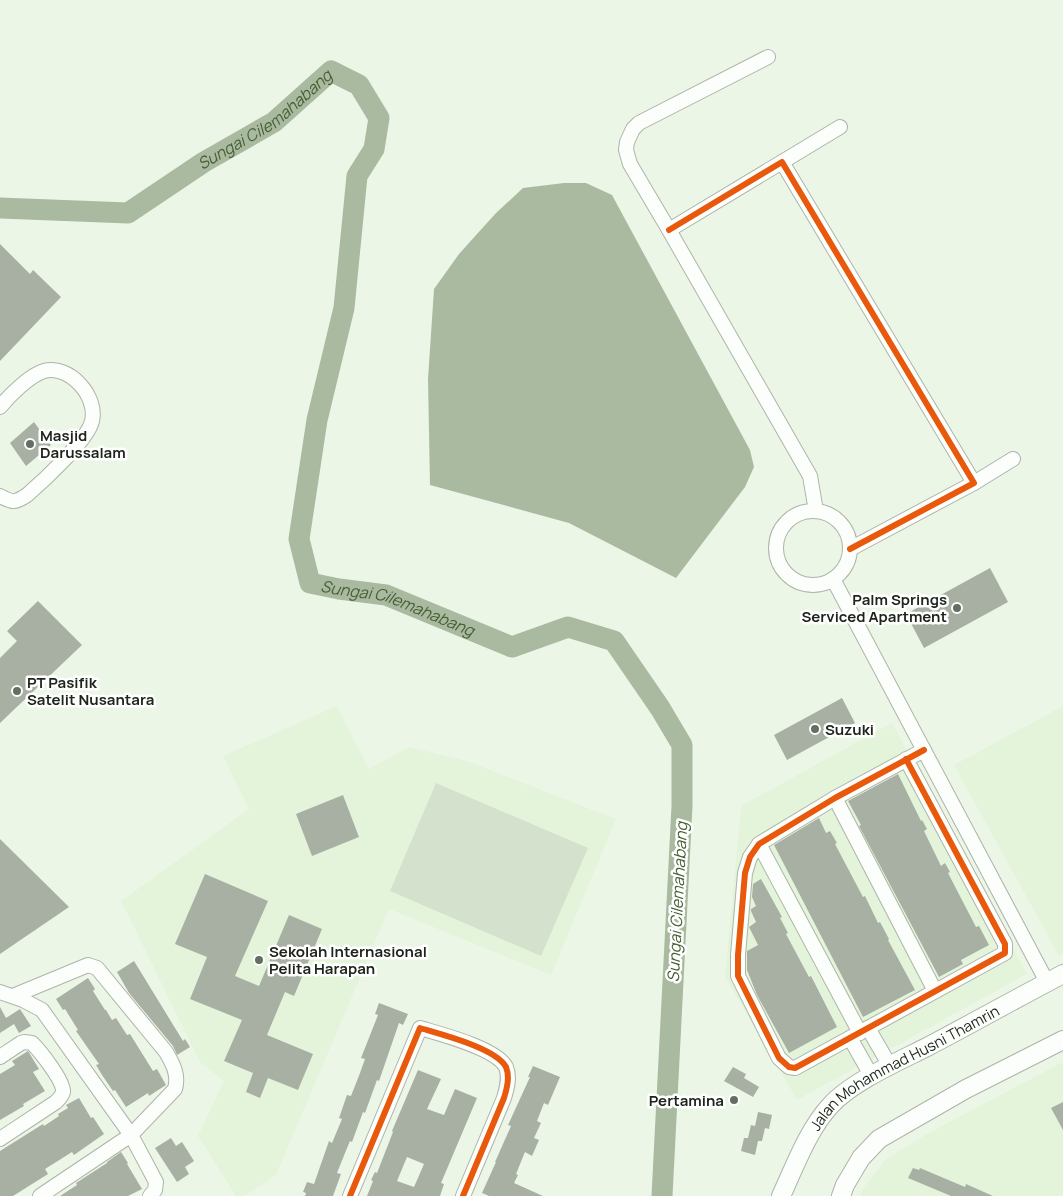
<svg xmlns="http://www.w3.org/2000/svg" width="1063" height="1196" font-family="Manrope,sans-serif">
	<rect width="100%" height="100%" fill="#ecf6e7"/>
	<g fill="#e4f4db">
		<path d="M337,706L369,769L409,747L467,761L616,819L551,975L389,909L276,1175L244,1196H236L198,1136L224,1081L200,1062L121,901L249,809L223,756Z"/>
		<path d="M1063,706V954L1059,956L954,765Z"/>
		<path d="M892,723L1027,974L797,1100L725,977L741,806Z"/>
		<path d="M1063,1062V1196H860L864,1187L886,1159L925,1135Z"/>
	</g>
	<path fill="#d4e2cd" d="M436,783L588,848L541,956L390,891Z"/>
	<path fill="#aabaa1" d="M564,183H586L612,195L750,450L754,467L745,487L676,578L569,523L430,485L428,379L434,289L459,254L496,213L523,188Z"/>
	<g fill="none" stroke-linecap="round" stroke-linejoin="round">
		<path stroke="#aabaa1" stroke-width="21" id="s1" d="M0,208L128,213L204,162L274,122L331,71L359,85L379,118L374,149L357,176L344,308L317,420L299,539L310,583L339,589L386,595L512,647L568,627L614,641L660,708L682,745V806L662,1196"/>
	</g>
	<g fill="#a8b0a4" fill-rule="evenodd">
		<path d="M0,244L30,274L33,270L61,297L0,361Z"/>
		<path d="M34,422L51,445L26,466L10,443Z"/>
		<path d="M990,568L1008,602L924,648L906,614Z"/>
		<path d="M38,601L82,645L0,723V658L17,641L7,631Z"/>
		<path d="M842,698L855,723L787,760L774,735Z"/>
		<path d="M898,774L921,821L922,820L927,829L924,831L941,866L945,863L950,872L948,873L976,927L979,926L989,945L961,960L963,964L939,977L859,826L861,825L848,801Z"/>
		<path d="M343,795L359,837L312,856L296,814Z"/>
		<path d="M819,818L826,833L830,831L837,843L835,844L863,897L865,896L878,923L880,922L889,939L888,940L915,990L863,1017L774,845Z"/>
		<path d="M0,839L69,907L0,954Z"/>
		<path d="M205,874L268,901L235,976L259,986L289,915L322,929L294,996L285,992L267,1035L313,1054L298,1090L268,1078L260,1098L246,1092L253,1073L224,1061L242,1020L190,999L207,957L175,944Z"/>
		<path d="M761,879L782,917L780,918L788,933L786,934L809,977L811,976L837,1027L789,1053L757,995L747,970V951L758,945L749,927L756,922L751,911V909L756,906L752,897L753,884Z"/>
		<path d="M134,961L183,1041L185,1039L190,1047L177,1055L173,1046L129,993L117,972Z"/>
		<path d="M88,978L95,989L93,991L105,1010H106L112,1020L116,1018L127,1035L130,1034L153,1071L157,1069L166,1085L149,1096L148,1093L126,1107L115,1090L113,1091L102,1075L96,1065L99,1064L76,1031L78,1030L65,1009L63,1010L56,999Z"/>
		<path d="M379,1003L408,1014L403,1025L399,1023L379,1081L377,1080L365,1113L363,1112L352,1142L350,1141L345,1153L337,1173L341,1174L333,1196H305L306,1193L303,1192L307,1182L314,1184L329,1141L332,1143L342,1119L339,1118L347,1095L351,1096L360,1073L365,1059L361,1058L378,1015L375,1014Z"/>
		<path d="M0,1007L6,1018L20,1009L31,1026L19,1033L14,1024L0,1033Z"/>
		<path d="M28,1051L39,1069L33,1072L45,1091L23,1104L24,1106L0,1120V1074L15,1065L12,1061Z"/>
		<path d="M533,1066L560,1077L548,1105L544,1103L537,1121L541,1123L534,1138L539,1140L532,1156L525,1152L516,1174L518,1175L514,1183L543,1196H489L482,1193L496,1162H495L511,1126L508,1125L530,1077H528Z"/>
		<path d="M733,1067L746,1074L744,1078L759,1087L753,1097L724,1081Z"/>
		<path d="M418,1070L441,1079L427,1109L444,1115L455,1089L477,1098L441,1183L444,1184L440,1196H367L373,1181L371,1180L375,1172L377,1173L393,1132L392,1131ZM407,1157L424,1164L414,1187L397,1181Z"/>
		<path d="M79,1098L91,1118L93,1117L104,1134L74,1155L72,1152L53,1164L45,1169L48,1174L13,1196H0V1151L43,1124L44,1126L59,1116L58,1114L68,1108L66,1105Z"/>
		<path d="M1063,1102V1130L1051,1108Z"/>
		<path d="M758,1112L772,1115L769,1129L765,1128L762,1141H758L755,1155L741,1151L744,1138H748L751,1125L755,1126Z"/>
		<path d="M171,1138L176,1146L182,1142L194,1161L185,1167L189,1174L177,1182L155,1148Z"/>
		<path d="M121,1152L128,1163L127,1164L142,1189L128,1196H60L77,1185L76,1183L107,1163V1162Z"/>
		<path d="M913,1168L919,1170L920,1168L965,1187L966,1184L993,1196H951L908,1178Z"/>
	</g>
	<g fill="none" stroke-linecap="round" stroke-linejoin="round">
		<defs>
			<g id="minor">
				<path d="M768,57L639,123L633,129L627,142L626,150L630,164L669,230L810,476L816,511"/>
				<path d="M782,162L840,127"/>
				<path d="M669,230L782,162L974,483L850,549"/>
				<path d="M0,407C10,395 30,375 44,371C70,364 98,397 92,421C88,440 42,482 27,495C15,503 13,503 0,496"/>
				<path d="M974,483L1013,459"/>
				<circle cx="813" cy="548" r="37"/>
				<path d="M833,579L1047,982"/>
				<path d="M906,759L1005,944V953L795,1068L789,1067L779,1058L738,976V955L745,873L750,857L759,844L835,798L924,750"/>
				<path d="M835,798L935,991"/>
				<path d="M759,844L860,1033"/>
				<path d="M0,992L23,1000L42,1010L131,1135L156,1182L155,1190L150,1196"/>
				<path d="M13,996L88,965L97,968L166,1052C173,1064 179,1075 175,1089L131,1135L40,1196"/>
				<path d="M868,1028L890,1066"/>
				<path d="M850,1038L872,1077"/>
				<path d="M0,1057L21,1043L24,1042L32,1043C40,1051 64,1081 63,1092C62,1096 59,1099 56,1102L0,1139"/>
				<path d="M350,1196L420,1028C440,1034 496,1048 506,1067C510,1077 507,1088 504,1098L463,1196"/>
			</g>
			<g id="tertiary">
				<path id="s2" d="M781,1196C795,1166 808,1130 830,1106C850,1083 897,1062 925,1048C971,1024 1017,998 1063,974"/>
				<path d="M841,1196L845,1185L861,1158L879,1139L966,1089L1063,1040"/>
			</g>
		</defs>
		<use href="#minor" stroke="#adb4a9" stroke-width="16"/>
		<use href="#tertiary" stroke="#adb4a9" stroke-width="20"/>
		<use href="#minor" stroke="#fcfefb" stroke-width="14"/>
		<use href="#tertiary" stroke="#fcfefb" stroke-width="18"/>
		<defs>
			<g id="cycleway">
				<path d="M669,230L782,162L974,483L850,549"/>
				<path d="M906,759L1005,944V953L795,1068L789,1067L779,1058L738,976V955L745,873L750,857L759,844L835,798L924,750"/>
				<path d="M350,1196L420,1028C440,1034 496,1048 506,1067C510,1077 507,1088 504,1098L463,1196"/>
			</g>
		</defs>
		<use href="#cycleway" stroke="#fff" stroke-width="9"/>
		<use href="#cycleway" stroke="#e8590c" stroke-width="6"/>
	</g>
	<g fill="#656e62" stroke="#fff" stroke-width="2">
		<circle cx="30" cy="444" r="5"/>
		<circle cx="957" cy="608" r="5"/>
		<circle cx="17" cy="691" r="5"/>
		<circle cx="815" cy="729" r="5"/>
		<circle cx="259" cy="960" r="5"/>
		<circle cx="734" cy="1100" r="5"/>
	</g>
	<g text-anchor="middle" dominant-baseline="central" stroke-width="5" stroke-linejoin="round" paint-order="stroke">
		<g font-size="15" font-weight="bold" fill="#1d241a" stroke="#fff" text-anchor="start">
			<text x="40" y="435">Masjid<tspan x="40" dy="17">Darussalam</tspan></text>
			<text x="947" y="599" text-anchor="end">Palm Springs<tspan x="947" dy="17">Serviced Apartment</tspan></text>
			<text x="27" y="682">PT Pasifik<tspan x="27" dy="17">Satelit Nusantara</tspan></text>
			<text x="825" y="729">Suzuki</text>
			<text x="269" y="951">Sekolah Internasional<tspan x="269" dy="17">Pelita Harapan</tspan></text>
			<text x="724" y="1100" text-anchor="end">Pertamina</text>
		</g>
		<g font-size="15" fill="#1d241a" stroke="#fff">
			<text stroke="none"><textPath href="#s2" startOffset="186">Jalan Mohammad Husni Thamrin</textPath></text>
		</g>
		<g font-size="16" font-style="italic" fill="#456034" stroke="#fff">
			<text stroke="none"><textPath href="#s1" startOffset="294">Sungai Cilemahabang</textPath></text>
			<text stroke="none"><textPath href="#s1" startOffset="1015">Sungai Cilemahabang</textPath></text>
			<text transform="translate(677 902) rotate(-87)">Sungai Cilemahabang</text>
		</g>
	</g>
</svg>
